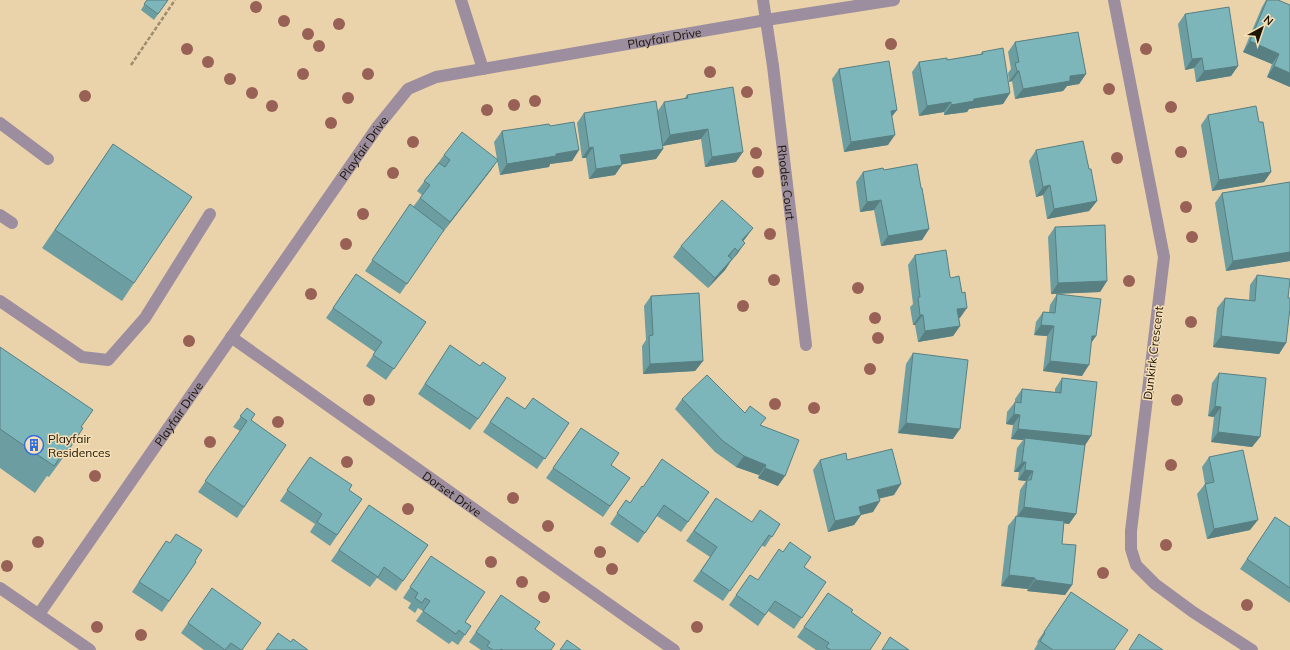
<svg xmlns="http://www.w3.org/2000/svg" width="1290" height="650" font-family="Mulish,sans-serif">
	<rect width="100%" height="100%" fill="#ead3aa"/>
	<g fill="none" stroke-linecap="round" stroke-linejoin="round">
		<path stroke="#9d8c6d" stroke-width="2.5" stroke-dasharray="4 2" stroke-linecap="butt" d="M131,65L175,0"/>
		<g stroke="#9c8e9e" stroke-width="12">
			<path d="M461,0L483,69"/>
			<path id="s1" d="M763,0L773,66L806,345"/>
			<path d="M1114,0L1164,257L1131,531V549L1136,565L1155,584L1193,612L1252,650"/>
			<path d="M0,123L48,159"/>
			<path d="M0,215L12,223"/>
			<path d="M0,301L82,357L108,360L145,318L210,214"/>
			<path id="s2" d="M231,337L631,620L674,650"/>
			<path d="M0,588L90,650"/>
			<path id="s3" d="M39,614L378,126L408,89L436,77L766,20L894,0"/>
		</g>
	</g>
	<g fill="#996155">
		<circle cx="256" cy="7" r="6"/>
		<circle cx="284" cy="21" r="6"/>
		<circle cx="339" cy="24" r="6"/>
		<circle cx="308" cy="34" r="6"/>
		<circle cx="891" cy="44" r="6"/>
		<circle cx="319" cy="46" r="6"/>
		<circle cx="187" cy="49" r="6"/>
		<circle cx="1146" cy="49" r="6"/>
		<circle cx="208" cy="62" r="6"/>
		<circle cx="710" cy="72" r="6"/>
		<circle cx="303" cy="74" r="6"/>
		<circle cx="368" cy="74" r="6"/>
		<circle cx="230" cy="79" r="6"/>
		<circle cx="1109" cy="89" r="6"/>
		<circle cx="747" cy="92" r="6"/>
		<circle cx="252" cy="93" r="6"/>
		<circle cx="85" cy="96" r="6"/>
		<circle cx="348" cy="98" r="6"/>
		<circle cx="535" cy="101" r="6"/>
		<circle cx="514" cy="105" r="6"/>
		<circle cx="272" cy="106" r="6"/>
		<circle cx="1171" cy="107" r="6"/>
		<circle cx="487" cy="110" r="6"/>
		<circle cx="331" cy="123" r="6"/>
		<circle cx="413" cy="142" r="6"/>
		<circle cx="1181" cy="152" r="6"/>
		<circle cx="756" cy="153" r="6"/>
		<circle cx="1117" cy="158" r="6"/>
		<circle cx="758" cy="172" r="6"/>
		<circle cx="393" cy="173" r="6"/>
		<circle cx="1186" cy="207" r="6"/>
		<circle cx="363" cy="214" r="6"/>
		<circle cx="770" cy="234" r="6"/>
		<circle cx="1192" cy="237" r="6"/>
		<circle cx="346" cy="244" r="6"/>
		<circle cx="774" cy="280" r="6"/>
		<circle cx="1129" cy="281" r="6"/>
		<circle cx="858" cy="288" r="6"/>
		<circle cx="311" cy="294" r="6"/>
		<circle cx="743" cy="306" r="6"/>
		<circle cx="875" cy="318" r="6"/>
		<circle cx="1191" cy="322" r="6"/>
		<circle cx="878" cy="338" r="6"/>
		<circle cx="189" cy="341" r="6"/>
		<circle cx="870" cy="369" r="6"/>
		<circle cx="369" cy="400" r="6"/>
		<circle cx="1177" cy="400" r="6"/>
		<circle cx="775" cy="404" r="6"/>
		<circle cx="814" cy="408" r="6"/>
		<circle cx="278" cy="422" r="6"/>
		<circle cx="210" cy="442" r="6"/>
		<circle cx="347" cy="462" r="6"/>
		<circle cx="1171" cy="465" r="6"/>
		<circle cx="95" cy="476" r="6"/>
		<circle cx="513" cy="498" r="6"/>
		<circle cx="408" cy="509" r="6"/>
		<circle cx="548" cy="526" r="6"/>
		<circle cx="38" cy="542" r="6"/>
		<circle cx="1166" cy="545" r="6"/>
		<circle cx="600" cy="552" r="6"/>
		<circle cx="491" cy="562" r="6"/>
		<circle cx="7" cy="566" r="6"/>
		<circle cx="612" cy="569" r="6"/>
		<circle cx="1103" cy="573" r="6"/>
		<circle cx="522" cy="582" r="6"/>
		<circle cx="544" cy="597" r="6"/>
		<circle cx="1247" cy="605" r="6"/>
		<circle cx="97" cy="627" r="6"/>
		<circle cx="697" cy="627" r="6"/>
		<circle cx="141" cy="635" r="6"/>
	</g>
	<g fill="#6c9da0">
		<path d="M147,0H168L154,20L141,10Z"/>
		<path d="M1266,0H1278L1290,87L1267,77L1272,64L1243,52L1262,7Z"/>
		<path d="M1185,14L1238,66L1231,76L1196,82L1194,68L1185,70L1178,24Z"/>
		<path d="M1015,42L1086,74L1079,84L1067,86L1063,91L1015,99L1012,81L1009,82L1008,73L1011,69L1008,52Z"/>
		<path d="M982,52L1010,93L1003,104L969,109L967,112L944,115V112L919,116L912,72L919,62L947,60L981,54Z"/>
		<path d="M839,69L897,110L892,116L888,145L844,152L832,79Z"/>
		<path d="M687,95L736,162L705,167L701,139L662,146L663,149L656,159L622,164L615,175L589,179L586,158H582L577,123L584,113L657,112L664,102L684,99Z"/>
		<path d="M1208,115L1259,122L1271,172L1264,182L1212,191L1201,125Z"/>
		<path d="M550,126L579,150L572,161L550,164L549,167L500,175L497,160L491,170L443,232H442L400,294L365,271L410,204L413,207L422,195L417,191L444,155L497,159L494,142L502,131Z"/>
		<path d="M113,144L134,283L122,301L42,248Z"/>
		<path d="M1036,150L1089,169L1097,201L1089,211L1047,219L1043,195L1036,197L1029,161Z"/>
		<path d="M884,170L929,229L922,240L881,246L874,210L860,212L856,182L863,172Z"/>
		<path d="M1290,182V261L1226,271L1215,203L1222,193Z"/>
		<path d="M1055,227L1107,281L1100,292L1051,294L1048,237Z"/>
		<path d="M753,228L743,241L738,253L731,261L725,270L708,288L673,257L681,246Z"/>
		<path d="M915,255L951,278L960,318H959L960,326L953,336L918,342L915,325H913L910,307L913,304L908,265Z"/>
		<path d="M356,274L426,322L386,380L366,366L375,352L326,318Z"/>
		<path d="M1257,275L1288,298L1286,343L1279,354L1213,347L1217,308L1225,298L1249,300L1250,285Z"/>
		<path d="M1057,294L1096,336L1091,343L1082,376L1043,371L1047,336L1034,335L1036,322L1043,312H1049L1050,305Z"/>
		<path d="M651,296L703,361L695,371L643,374L642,346L646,340L644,306Z"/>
		<path d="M0,347L81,427L68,451L49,477L47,476L35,493L0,468Z"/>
		<path d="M913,353L953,439L898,433L906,364Z"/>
		<path d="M443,356L480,366L478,419L470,430L418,394Z"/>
		<path d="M1219,373L1260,437L1252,447L1211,442L1214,417L1208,416L1212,383Z"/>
		<path d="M1062,378L1091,436L1085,445L1076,514L1069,524L1064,523L1062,544L1072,585L1065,595L1027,591L1028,589L1001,586L1008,526L1016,516H1017L1020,490L1026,481L1018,480L1019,472H1014L1017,448L1023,440L1011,439L1013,425L1006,424L1007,412L1015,402V399L1022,389L1055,392V389Z"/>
		<path d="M507,397L525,409L569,423L537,469L483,432Z"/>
		<path d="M682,399L745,413L760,425L778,486L758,478L759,475L736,467L715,452L675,409Z"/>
		<path d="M247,408L251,420L286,445L237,518L198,492L240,431L233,427Z"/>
		<path d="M581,428L611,465L630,478L603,517L546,478Z"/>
		<path d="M310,457L349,490L362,499L330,546L310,532L315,524L280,501Z"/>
		<path d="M1209,457L1250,530L1207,539L1197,494L1205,484L1202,467Z"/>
		<path d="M820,460H847L894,495L879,498L873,512L861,515L854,525L828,532L813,470Z"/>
		<path d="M643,487L709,492L681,532L657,516L638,543L610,524L626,500L630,503Z"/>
		<path d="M716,498L752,522L780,524L765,547L761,545L723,601L693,581L710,557L686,541Z"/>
		<path d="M369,505L428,545L396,591L377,578L370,587L331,561Z"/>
		<path d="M1275,517L1290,527V603L1240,569Z"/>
		<path d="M159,551L195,561L196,562L162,612L132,592Z"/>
		<path d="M424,566L465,622L471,626L458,645L452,641L449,644L416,621L423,611L418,608L415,613L408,608L411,603L403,598Z"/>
		<path d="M804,567L826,582L794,629L768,611L758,626L729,605L750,575L757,580Z"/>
		<path d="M212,588L242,650H204L181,633Z"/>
		<path d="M1071,592L1114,650H1034L1038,643L1037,642Z"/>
		<path d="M828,593L851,612L870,650H816L797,637Z"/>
		<path d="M501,595L535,629L551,650H481L469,642Z"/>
	</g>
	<g fill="#587f82">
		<path d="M1250,41L1279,54L1272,64L1243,52Z"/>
		<path d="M1202,58L1194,68L1185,70L1192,59Z"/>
		<path d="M1238,66L1231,76L1196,82L1204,71Z"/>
		<path d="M1274,66L1290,73V87L1267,77Z"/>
		<path d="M1017,71H1019L1012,81L1009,82Z"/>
		<path d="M1086,74L1079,84L1067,86L1063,91L1015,99L1023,89L1070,76Z"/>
		<path d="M1010,93L1003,104L969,109L967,112L944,115L951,105L974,99Z"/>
		<path d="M951,102L944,112L919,116L927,106Z"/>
		<path d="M897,110L889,120L891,111Z"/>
		<path d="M708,129L701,139L662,146L670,135Z"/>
		<path d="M895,135L888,145L844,152L851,142Z"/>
		<path d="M593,147L586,158H582L589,148Z"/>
		<path d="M663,149L656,159L613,166L620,155Z"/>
		<path d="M579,150L572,161L550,164L549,167L500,175L507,164L556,154Z"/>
		<path d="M743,152L736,162L705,167L712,157Z"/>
		<path d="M498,160L491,170L443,232L450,222Z"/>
		<path d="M622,165L615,175L589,179L596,169Z"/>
		<path d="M1271,172L1264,182L1212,191L1219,180Z"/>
		<path d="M1050,185L1043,195L1036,197L1043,187Z"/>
		<path d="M881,200L874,210L860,212L867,202Z"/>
		<path d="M1097,201L1089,211L1047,219L1054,209Z"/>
		<path d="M753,228L745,239L736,249L742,240Z"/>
		<path d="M929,229L922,240L881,246L888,236Z"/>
		<path d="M745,243L738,253L731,261L738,251Z"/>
		<path d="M735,248L728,258V256Z"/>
		<path d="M1290,252V261L1226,271L1233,261Z"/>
		<path d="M732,259L725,270L708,288L715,278Z"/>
		<path d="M1107,281L1100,292L1051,294L1058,283Z"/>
		<path d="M967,308L960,318L950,319L957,309Z"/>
		<path d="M920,315H923L915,325H913Z"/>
		<path d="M1041,325L1054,326L1047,336L1034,335Z"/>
		<path d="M960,326L953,336L918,342L925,331Z"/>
		<path d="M1092,336H1096L1089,346Z"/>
		<path d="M1221,336L1286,343L1279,354L1213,347Z"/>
		<path d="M703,361L695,371L643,374L650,364Z"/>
		<path d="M1050,361L1089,365L1082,376L1043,371Z"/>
		<path d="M1215,406L1221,407L1214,417L1208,416Z"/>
		<path d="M1014,414L1020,415L1013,425L1006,424Z"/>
		<path d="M906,423L960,429L953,439L898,433Z"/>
		<path d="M1018,429L1091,436L1084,447L1025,438L1023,440L1011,439Z"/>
		<path d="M1218,432L1260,437L1252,447L1211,442Z"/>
		<path d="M744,456L766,465L759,475L736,467Z"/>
		<path d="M1022,462H1026L1019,472H1014Z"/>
		<path d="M765,468L785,476L778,486L758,478Z"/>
		<path d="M1025,470L1033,471L1026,481L1018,480Z"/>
		<path d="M901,484L894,495L870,501L877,490Z"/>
		<path d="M880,501L873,512L852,517L859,507Z"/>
		<path d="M1024,507L1076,514L1069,524L1017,517Z"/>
		<path d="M861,515L854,525L828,532L835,521Z"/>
		<path d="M1258,520L1250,530L1207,539L1214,529Z"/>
		<path d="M1009,575L1035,578L1028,589L1001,586Z"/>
		<path d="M1035,580L1072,585L1065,595L1027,591Z"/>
	</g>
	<g fill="#7db6ba" stroke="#587f82">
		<path d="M147,0H168L158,14L144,4Z"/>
		<path d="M1267,0H1278L1290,5V73L1274,66L1279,54L1250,41Z"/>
		<path d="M1229,7L1238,66L1204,71L1202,58L1192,59L1185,14Z"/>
		<path d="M1078,32L1086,74L1070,76V81L1023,89L1019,71H1017L1015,63L1019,62L1015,42Z"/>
		<path d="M1003,48L1010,93L974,99V101L951,105V102L927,106L919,62L947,58V60L983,54L982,52Z"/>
		<path d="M889,61L897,110L891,111L895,135L851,142L839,69Z"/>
		<path d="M733,87L743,152L712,157L708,129L670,135L664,102L688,98L687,95Z"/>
		<path d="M656,101L663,149L620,155L622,165L596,169L593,147L589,148L584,113Z"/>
		<path d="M1256,106L1259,122H1263L1271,172L1219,180L1208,115Z"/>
		<path d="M574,122L579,150L556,154V156L507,164L502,131L549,124L550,126Z"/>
		<path d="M462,132L498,160L450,222L420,198L430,185L424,181L439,163L445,167L450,160L444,155Z"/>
		<path d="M1083,141L1089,169H1091L1097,201L1054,209L1050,185L1043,187L1036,150Z"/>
		<path d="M113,144L192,197L134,283L55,230Z"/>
		<path d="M917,164L921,188H922L929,229L888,236L881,200L867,202L863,172L883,168L884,170Z"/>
		<path d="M1290,182V252L1233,261L1222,193Z"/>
		<path d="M722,200L753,228L742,240L745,243L738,251L735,248L728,256L732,259L715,278L681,246Z"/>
		<path d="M410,204L444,230L407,284L372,260Z"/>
		<path d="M1105,225L1107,281L1058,283L1055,227Z"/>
		<path d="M946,250L950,277L951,278L959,276L962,293L965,292L967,308L957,309L960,326L925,331L923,315H920L918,297H920L915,255Z"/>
		<path d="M356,274L426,322L394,369L373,355L382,342L333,308Z"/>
		<path d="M1257,275L1290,279L1288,298H1290V308L1286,343L1221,336L1225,298L1255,301Z"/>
		<path d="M699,293L703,361L650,364L649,336L653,335L651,296Z"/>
		<path d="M1057,294L1101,299L1096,336H1092L1089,365L1050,361L1054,326L1041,325L1043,312L1055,313Z"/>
		<path d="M450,345L480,366L483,362L506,378L478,419L425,384Z"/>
		<path d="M0,347L93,410L81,427L83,428L68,451L66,449L54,466L0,429Z"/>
		<path d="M913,353L968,360L960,429L906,423Z"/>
		<path d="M1219,373L1266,378L1260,437L1218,432L1221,407L1215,406Z"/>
		<path d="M707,375L745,413L750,406L766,418L760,425L799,440L785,476L765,468L766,465L744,456L723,441L682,399Z"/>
		<path d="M1062,378L1097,382L1091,436L1018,429L1020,415L1014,414L1015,402L1021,403L1022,389L1061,393Z"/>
		<path d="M507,397L525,409L533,398L569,423L545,459L490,422Z"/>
		<path d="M247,408L255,414L251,420L286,445L244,507L205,481L247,421L240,416Z"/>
		<path d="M581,428L619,453L611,465L630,478L610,506L553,468Z"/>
		<path d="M1025,438L1085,445L1076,514L1024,507L1027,480H1031L1033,471L1025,470L1026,462H1022Z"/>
		<path d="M892,449L901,484L877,490L880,501L859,507L861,515L835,521L820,460L846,453L847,460Z"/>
		<path d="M1243,450L1258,520L1214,529L1205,484L1214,482L1209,457Z"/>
		<path d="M310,457L352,485L349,490L362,499L337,535L317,522L322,514L287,490Z"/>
		<path d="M662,459L709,492L688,522L664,505L645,533L617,513L626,500L630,503L642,486L643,487Z"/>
		<path d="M716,498L752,522L760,510L780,524L772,537L769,535L730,591L701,571L717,547L694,531Z"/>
		<path d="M369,505L428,545L403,581L384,567L378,577L339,550Z"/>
		<path d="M1016,516L1064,521L1062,544L1076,545L1072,585L1035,580V578L1009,575Z"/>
		<path d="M1275,517L1290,527V588L1247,559Z"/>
		<path d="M176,534L202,550L195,561L196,562L169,601L139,582L166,541L170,543Z"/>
		<path d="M790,542L811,557L804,567L826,582L802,618L775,601L765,615L736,595L750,575L758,580L779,549L783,552Z"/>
		<path d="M431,556L485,592L465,622L471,626L465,635L459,630L456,634L423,611L430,601L425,598L422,603L415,598L418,593L410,587Z"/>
		<path d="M212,588L261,623L242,650H241L231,643L225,650L188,623Z"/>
		<path d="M1071,592L1128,630L1114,650H1053L1040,641L1045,633L1044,632Z"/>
		<path d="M828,593L853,610L851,612L881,633L870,650H831L826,647L829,643L804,627Z"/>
		<path d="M501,595L540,622L535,629L555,644L551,650H503L501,649V650H493L487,646L490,642L476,632Z"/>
		<path d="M278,633L291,642L293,639L308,650H266Z"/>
		<path d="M1139,634L1163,650H1129Z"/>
		<path d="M890,637L909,650H882Z"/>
		<path d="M567,640L581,650H560Z"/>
	</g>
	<defs>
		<symbol id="building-ring" viewBox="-11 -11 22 22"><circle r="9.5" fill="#f7e0b7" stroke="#346edd" stroke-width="1.5"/><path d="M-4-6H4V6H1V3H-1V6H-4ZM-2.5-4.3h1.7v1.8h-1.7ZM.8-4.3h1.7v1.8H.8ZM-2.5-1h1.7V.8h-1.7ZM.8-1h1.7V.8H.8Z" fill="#346edd"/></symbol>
	</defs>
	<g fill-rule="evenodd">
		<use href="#building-ring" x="23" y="434" width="22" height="22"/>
	</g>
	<g text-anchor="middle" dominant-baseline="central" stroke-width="3" stroke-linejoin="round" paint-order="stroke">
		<g font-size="12" fill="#1d1506" stroke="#f7e0b7">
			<text stroke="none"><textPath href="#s3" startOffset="904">Playfair Drive</textPath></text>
			<text stroke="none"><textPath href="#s3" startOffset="568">Playfair Drive</textPath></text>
			<text stroke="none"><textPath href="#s1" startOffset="184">Rhodes Court</textPath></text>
			<text transform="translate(1153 353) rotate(-83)">Dunkirk Crescent</text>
			<text stroke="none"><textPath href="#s3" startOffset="244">Playfair Drive</textPath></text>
			<text stroke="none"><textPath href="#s2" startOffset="271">Dorset Drive</textPath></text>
		</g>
		<g font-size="12" fill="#1d1506" stroke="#f7e0b7" text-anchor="start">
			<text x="48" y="438">Playfair<tspan x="48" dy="14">Residences</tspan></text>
		</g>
	</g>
	<g transform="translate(1262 28) rotate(40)" stroke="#f7e0b7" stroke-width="3" paint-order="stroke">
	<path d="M0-3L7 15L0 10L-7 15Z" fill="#1d1506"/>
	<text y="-6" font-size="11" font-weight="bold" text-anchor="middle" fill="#1d1506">N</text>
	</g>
</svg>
